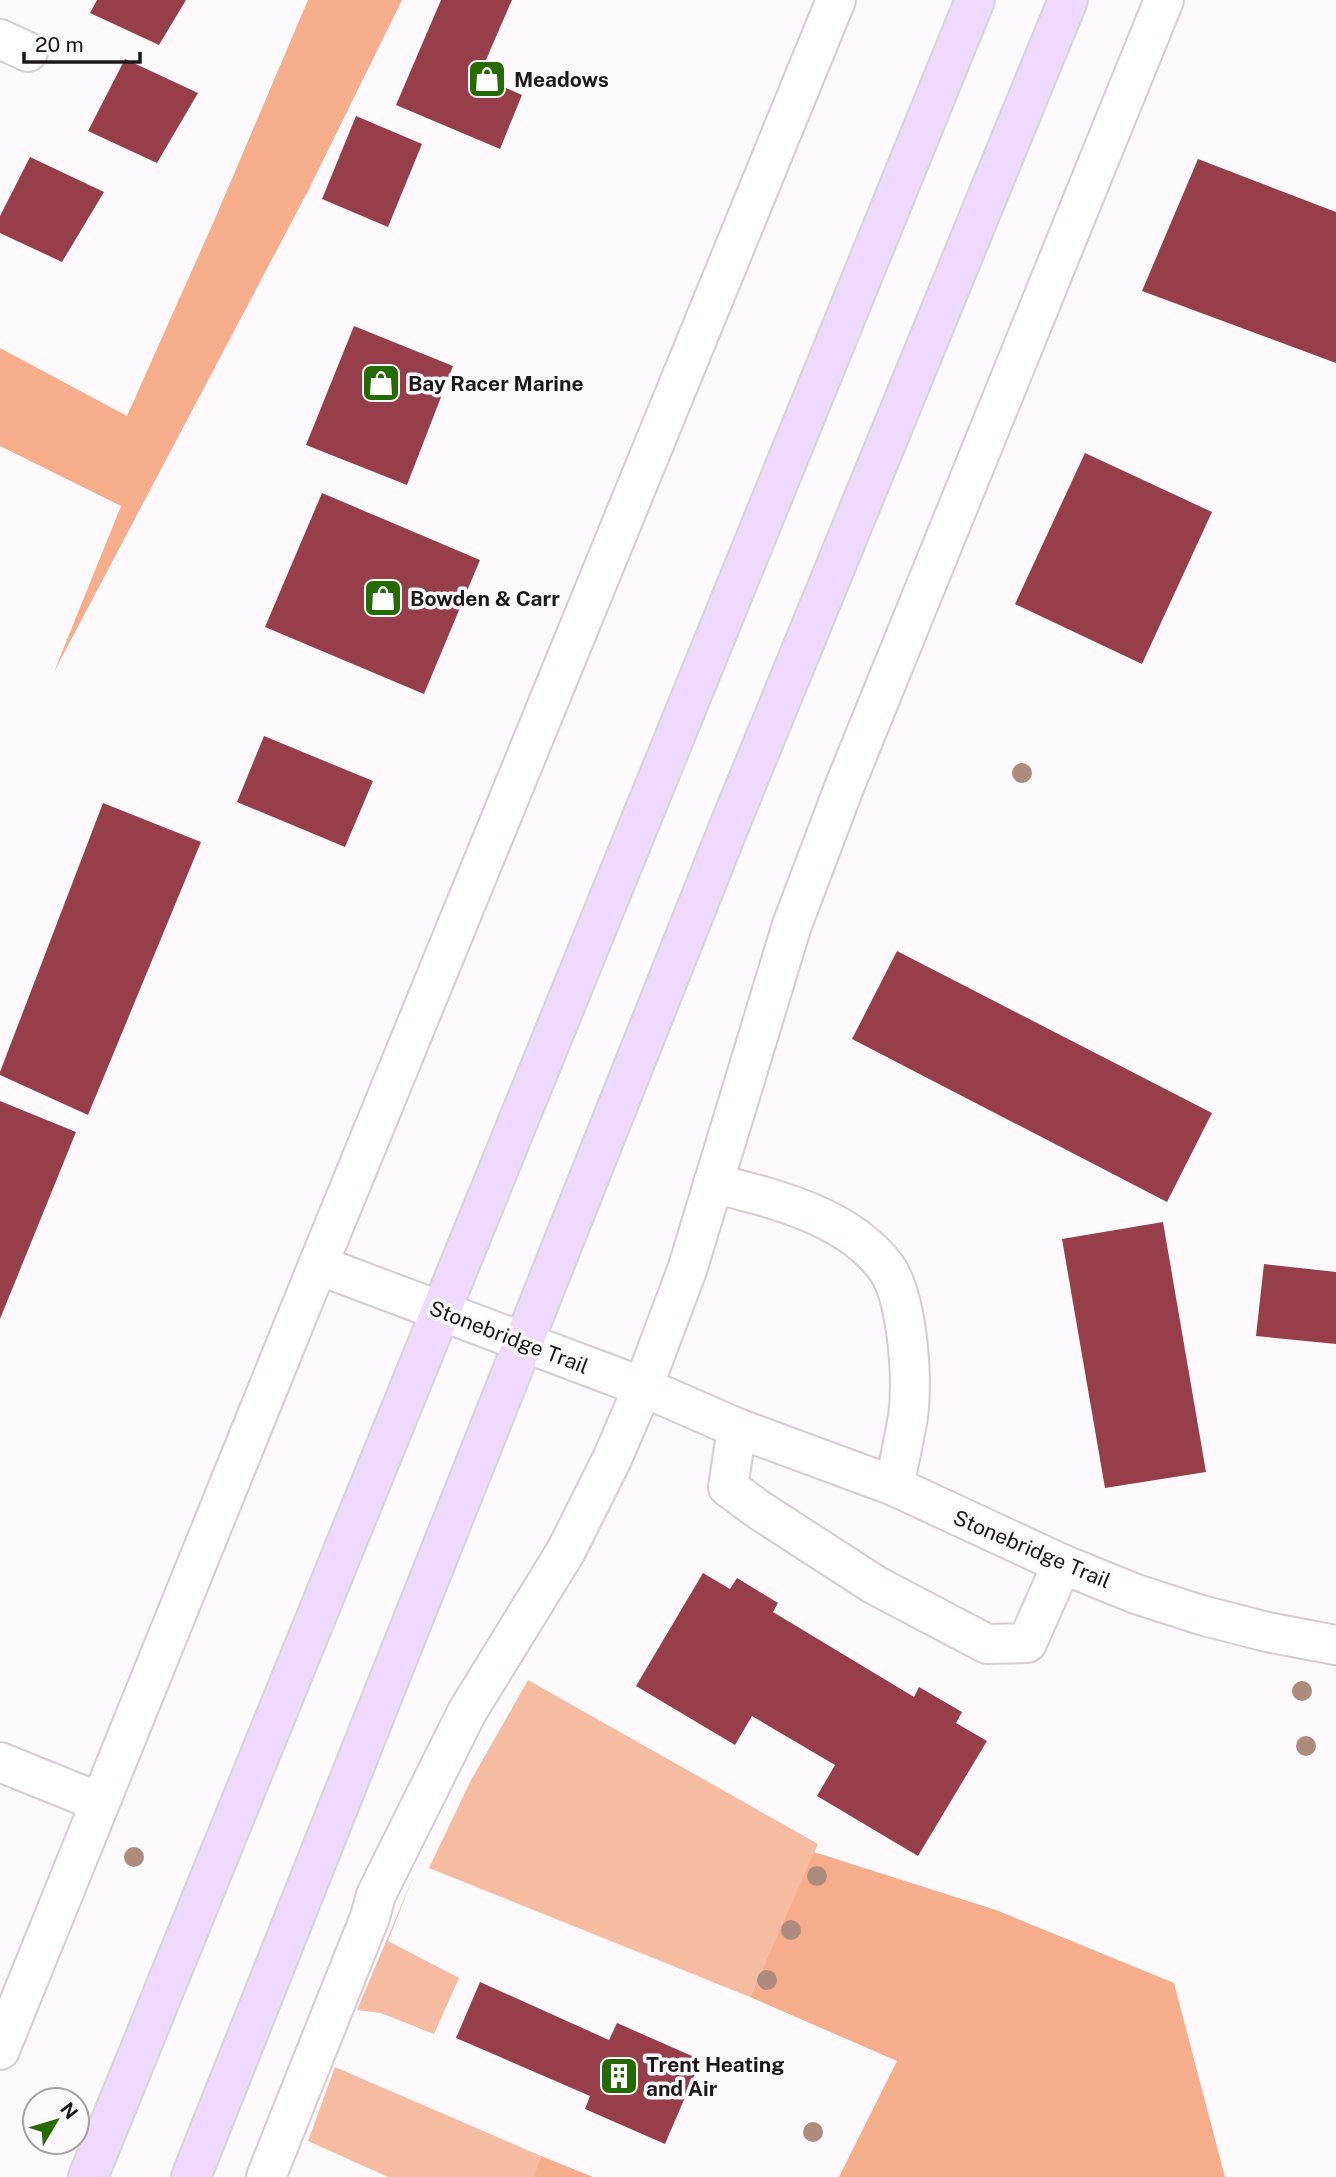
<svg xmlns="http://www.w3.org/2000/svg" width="1336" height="2177" font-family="'Public Sans',sans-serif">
	<rect width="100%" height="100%" fill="#fef9fc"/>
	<g fill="#f6bca2">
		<path d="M528,1680L818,1844L750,1997L429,1868L470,1782Z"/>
		<path d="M414,1875L388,1941L459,1978L434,2034L381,2013L357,2010Z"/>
		<path d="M335,2067L541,2156L533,2177H388L308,2141Z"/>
	</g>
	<g fill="#f5ad8c">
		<path d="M308,0H402L308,191L54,672L121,506L0,446V348L127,416L214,221Z"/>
		<path d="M814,1852L996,1910L1174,1983L1225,2177H839L897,2061L750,1997Z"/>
		<path d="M541,2156L593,2177H533Z"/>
	</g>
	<g fill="#973e4b">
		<path d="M97,0H186L159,45L90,13Z"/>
		<path d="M441,0H512L479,76L522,95L500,149L396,105Z"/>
		<path d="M125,59L198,93L157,163L88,131Z"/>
		<path d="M356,116L422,144L388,227L322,199Z"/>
		<path d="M30,157L104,192L62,262L0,233V216Z"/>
		<path d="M1198,159L1336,212V363L1142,291Z"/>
		<path d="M354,326L453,366L407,485L306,445Z"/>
		<path d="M1085,453L1212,512L1142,664L1015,604Z"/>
		<path d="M322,493L480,560L424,694L265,627Z"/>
		<path d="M264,736L373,781L345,847L237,802Z"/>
		<path d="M103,803L201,842L88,1115L0,1075V1072Z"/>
		<path d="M897,951L1212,1113L1167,1202L852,1039Z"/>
		<path d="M0,1101L76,1132L0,1319Z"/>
		<path d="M1163,1222L1206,1472L1105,1488L1062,1239Z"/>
		<path d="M1264,1264L1336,1272V1344L1256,1336Z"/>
		<path d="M703,1573L730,1589L737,1578L778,1603L773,1612L914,1697L919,1687L962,1712L956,1723L987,1741L918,1856L817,1796L835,1765L752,1716L735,1745L636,1686Z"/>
		<path d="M480,1982L609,2040L617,2023L701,2060L665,2144L585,2109L590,2096L456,2038Z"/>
	</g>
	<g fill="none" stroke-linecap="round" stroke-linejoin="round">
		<defs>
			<g id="street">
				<path d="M0,39L28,52"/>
				<path d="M713,1183C772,1198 846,1215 885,1266C908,1296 913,1380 908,1417C904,1440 899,1463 894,1486"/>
				<path d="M318,1265L643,1387L737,1428L894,1486L1062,1564L1136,1594L1201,1615L1267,1632L1336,1645"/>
				<path d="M737,1428L728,1487L759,1510L875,1585L987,1644L1027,1643L1062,1564"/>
				<path d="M0,1762L99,1802"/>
				<path d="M0,2050L318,1265L836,0"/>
				<path d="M266,2177L370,1917L376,1895L467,1712L566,1551L612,1459L643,1387L687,1270L792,925L845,785L1164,0"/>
			</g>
			<g id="primary">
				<path d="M88,2177L975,0"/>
				<path d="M191,2177L730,824L1068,0"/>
			</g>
		</defs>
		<use href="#street" stroke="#dbc8d3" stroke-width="42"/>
		<use href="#primary" stroke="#d6d5d6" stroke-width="42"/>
		<use href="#street" stroke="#fff" stroke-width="38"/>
		<use href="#primary" stroke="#efd9ff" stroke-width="38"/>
	</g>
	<g fill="#ad8c7e">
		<circle cx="1022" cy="773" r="10"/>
		<circle cx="1302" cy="1691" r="10"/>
		<circle cx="1306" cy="1746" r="10"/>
		<circle cx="134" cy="1857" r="10"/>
		<circle cx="817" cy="1876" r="10"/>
		<circle cx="791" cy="1930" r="10"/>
		<circle cx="767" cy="1980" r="10"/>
		<circle cx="813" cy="2132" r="10"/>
	</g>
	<defs>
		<symbol id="shop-square" viewBox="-11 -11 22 22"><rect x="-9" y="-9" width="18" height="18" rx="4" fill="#246b04" stroke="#fef9fc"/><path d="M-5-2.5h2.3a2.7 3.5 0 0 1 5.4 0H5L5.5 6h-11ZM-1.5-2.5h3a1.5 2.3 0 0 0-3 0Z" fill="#fff"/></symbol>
		<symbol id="building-square" viewBox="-11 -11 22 22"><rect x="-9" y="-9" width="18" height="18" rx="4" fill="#246b04" stroke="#fef9fc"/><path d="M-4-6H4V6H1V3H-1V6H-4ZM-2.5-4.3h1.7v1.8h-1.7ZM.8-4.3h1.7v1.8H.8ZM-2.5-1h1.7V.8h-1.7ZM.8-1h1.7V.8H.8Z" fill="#fff"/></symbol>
	</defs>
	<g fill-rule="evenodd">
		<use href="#shop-square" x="465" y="57" width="44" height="44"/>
		<use href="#shop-square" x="359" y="361" width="44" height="44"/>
		<use href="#shop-square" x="361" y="576" width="44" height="44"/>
		<use href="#building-square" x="597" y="2054" width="44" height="44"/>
	</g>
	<g text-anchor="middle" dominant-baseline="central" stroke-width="7" stroke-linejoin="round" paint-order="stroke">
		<g font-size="21" font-weight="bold" fill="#1d171a" stroke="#fef9fc" text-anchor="start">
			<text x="514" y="79">Meadows</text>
			<text x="408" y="383">Bay Racer Marine</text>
			<text x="410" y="598">Bowden &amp; Carr</text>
			<text x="646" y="2064">Trent Heating<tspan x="646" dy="24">and Air</tspan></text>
		</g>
		<g font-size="21" fill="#1d171a" stroke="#fef9fc">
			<text transform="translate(509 1337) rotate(21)">Stonebridge Trail</text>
			<text transform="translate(1032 1549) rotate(23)">Stonebridge Trail</text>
		</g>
	</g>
	<g transform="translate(56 2121) rotate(52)"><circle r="33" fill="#fef9fc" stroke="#a49fa2" stroke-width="2"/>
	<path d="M0-5L12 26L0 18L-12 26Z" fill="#246b04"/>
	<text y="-10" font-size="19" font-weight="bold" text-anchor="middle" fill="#1d171a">N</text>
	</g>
	<path d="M24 52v10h116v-10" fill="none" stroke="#1d171a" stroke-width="3.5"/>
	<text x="35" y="52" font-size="21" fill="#1d171a" stroke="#fef9fc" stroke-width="5" paint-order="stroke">20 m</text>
</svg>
